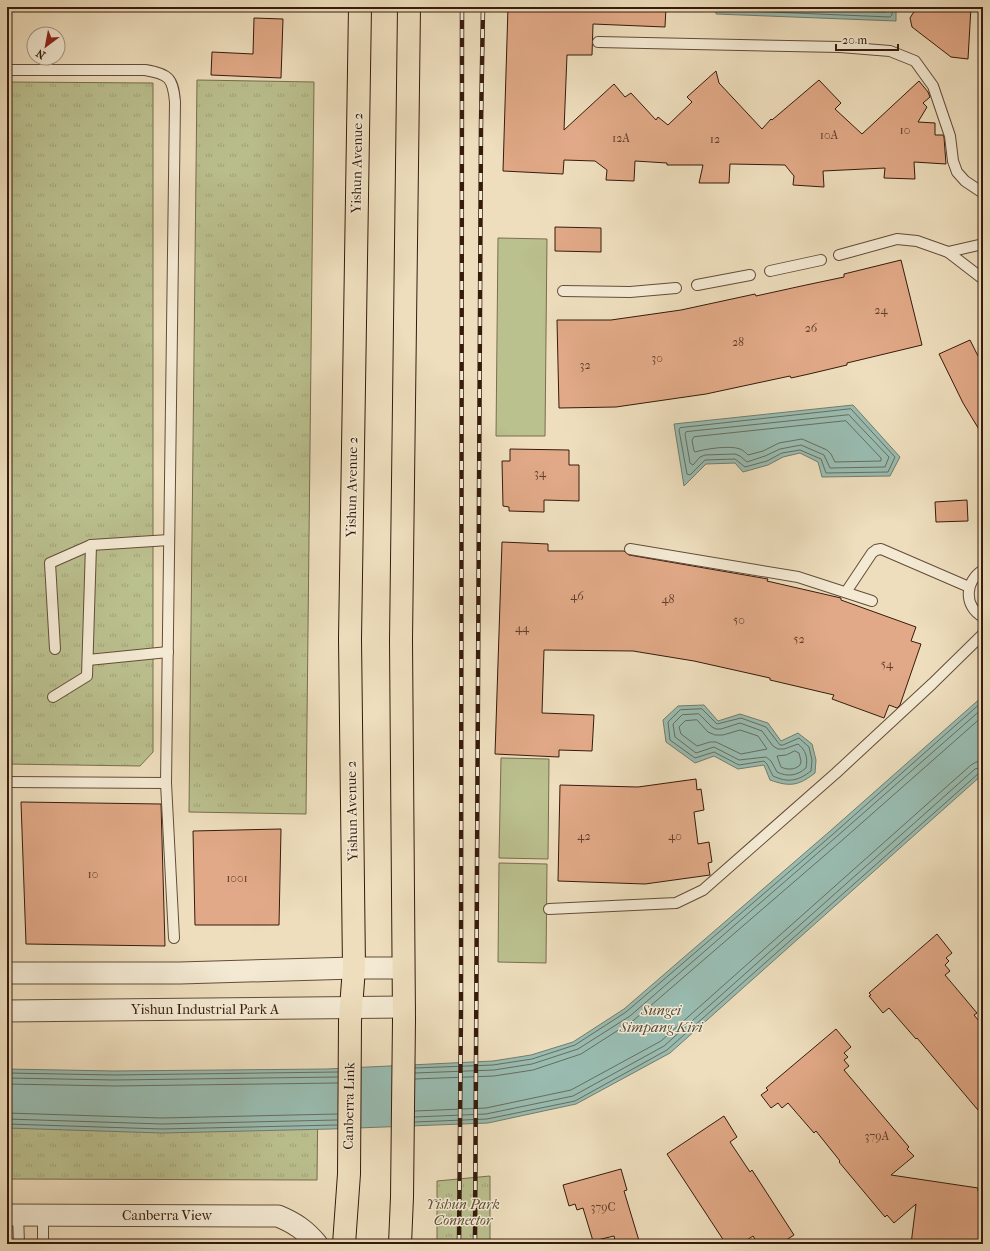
<svg xmlns="http://www.w3.org/2000/svg" width="990" height="1251" font-family="'IM FELL French Canon',serif">
	<defs>
		<pattern id="grass-tufts" width="24" height="20" patternUnits="userSpaceOnUse"><rect width="24" height="20" fill="#bbc08f"/><path d="M3 7l-1-3M5 7V3M7 7l1-3M15 17l-1-3M17 17v-4M19 17l1-3" fill="none" stroke="#a1a47a"/></pattern>
	</defs>
	<rect width="100%" height="100%" fill="#eedebd"/>
	<filter id="stains"><feTurbulence type="fractalNoise" baseFrequency=".005" numOctaves="4"/><feColorMatrix values="0 0 0 0 .2 0 0 0 0 .09 0 0 0 0 .02 0 0 0 .5 -.17"/></filter>
	<radialGradient id="worn" r=".72"><stop offset=".6" stop-color="#630" stop-opacity="0"/><stop offset="1" stop-color="#630" stop-opacity=".3"/></radialGradient>
	<g fill="url(#grass-tufts)" stroke="#786e4e">
		<path d="M197,80L314,82L306,814L189,812Z"/>
		<path d="M7,82L153,83V752L140,766L7,764Z"/>
		<path d="M7,1091L318,1094L317,1180L7,1179Z"/>
		<path d="M490,1176V1244H437V1181Z"/>
	</g>
	<g fill="#bbc08f" stroke="#786e4e">
		<path d="M498,238L547,239L545,436H496Z"/>
		<path d="M501,758L549,759L548,859L499,858Z"/>
		<path d="M499,863L547,864L546,963L498,962Z"/>
	</g>
	<g fill="#99bcb1" stroke="#717c6f">
		<path d="M716,7H896V21L716,14Z"/>
		<path d="M853,405L900,457L890,476L822,477L818,462L800,453L783,457L768,465L743,472L735,463L706,464L684,486L674,424Z"/>
		<path d="M983,696V774L670,1053L576,1104L488,1123L331,1129L162,1133L7,1128V1069L114,1071L327,1069L493,1061L531,1055L573,1042L624,1009L829,832Z"/>
		<path d="M704,705L718,721L740,714L768,723L781,741L798,733L812,744L816,760L815,773C798,786 790,787 770,780L764,765L738,769L714,756L695,763L666,742L663,720L678,706Z"/>
	</g>
	<g fill="none" stroke-linecap="round" stroke-linejoin="round">
		<g stroke="#686c5e" stroke-width="1">
			<path d="M720,7L722,10L890,17L892,15V7"/>
			<path d="M766,7L885,12L887,10V7"/>
			<path d="M851,409L895,457L888,472L826,473L821,459L800,450L782,453L767,461L745,467L735,459L705,460L690,475L687,474L679,430L680,428Z"/>
			<path d="M849,415L889,457L885,467L830,468L824,455L801,445L780,449L765,456L747,462L740,456L735,454L705,455L700,457L693,465L690,463L685,434L686,432Z"/>
			<path d="M846,421L881,458V461L835,462L831,454L827,450L802,439L779,443L763,451L748,455C746,453 743,450 740,449C730,445 705,449 695,452L694,451L692,440L694,437Z"/>
			<path d="M702,709L717,724L741,718L766,727L780,745H783L799,738L809,747L812,760L811,771C798,781 788,783 773,776L767,764L764,761L739,765L714,752L695,758L670,740L668,722L680,710Z"/>
			<path d="M699,714L712,727L716,729H721L740,723L762,731L773,746L778,749H784L798,744C806,750 808,758 806,768C797,776 787,777 777,772L771,761L766,757L739,760L714,747L696,753L675,737L673,724L682,715Z"/>
			<path d="M697,720L708,732L715,735H723L740,730L758,736L767,749L741,754L716,742H710L697,746L681,734L679,727L685,721Z"/>
			<path d="M795,751L799,753L801,761L800,765C795,770 787,770 781,767L777,756L786,755Z"/>
			<path d="M415,1068L493,1065L532,1059L575,1045L626,1012L832,835L983,701"/>
			<path d="M7,1073L114,1075L338,1072"/>
			<path d="M415,1073L494,1070L532,1064L578,1049L630,1016L835,838L983,708"/>
			<path d="M7,1078L114,1080L338,1077"/>
			<path d="M415,1079L494,1076L533,1070L581,1054L634,1020L839,843L983,716"/>
			<path d="M7,1084L114,1086L338,1083"/>
			<path d="M415,1111L486,1108L571,1090L661,1041L971,765L976,762L983,761"/>
			<path d="M7,1113L162,1118L337,1114"/>
			<path d="M415,1117L486,1114L573,1096L664,1046L975,769L983,767"/>
			<path d="M7,1119L162,1124L337,1120"/>
			<path d="M415,1122L487,1119L575,1101L667,1050L979,773L983,772"/>
			<path d="M7,1124L162,1129L337,1125"/>
		</g>
	</g>
	<g fill="#e1a987" stroke="#361b0c">
		<path d="M508,7H666L665,27L593,24L592,55H567L564,130L614,84L625,97L631,93L656,120L658,117L668,125L692,102L687,97L716,71L719,83L762,129L771,119L772,120L819,80L841,103L835,109L862,134L919,81L928,92L930,97L923,103L927,107L918,122L935,123V135H943L944,137L946,164L914,162L915,179L884,178L885,168L823,171L824,187L793,185L794,176L785,165L730,164L729,183H699L703,165H667V163L635,161L634,181L606,180L607,170L595,161L564,160L563,174L503,171Z"/>
		<path d="M922,7H971L968,59L951,57L912,27L910,18L915,10Z"/>
		<path d="M254,18L283,19L281,78L211,75L212,52L253,54Z"/>
		<path d="M555,227L601,228V252L555,251Z"/>
		<path d="M901,260L922,345L847,363V365L809,374L791,378L790,376L706,394L616,407L559,408L557,320H611L681,310L755,294L756,296L806,285L844,277V274Z"/>
		<path d="M970,340L978,356L983,353V436L963,403L939,354Z"/>
		<path d="M510,449L569,450V465H579V501L544,500V512L509,511V507L503,506L502,461H510Z"/>
		<path d="M967,500L968,521L936,522L935,502Z"/>
		<path d="M502,542L548,544V551H624L629,555L768,579L767,581L841,598V600L916,627L911,641L921,644L900,705L897,708L889,705L884,718L832,699L834,695L770,680V678L694,661L633,651L544,650L542,713L594,715L592,751L559,750V757L495,754Z"/>
		<path d="M696,779L697,790L701,789L704,810L694,812L698,844L709,842L712,862L708,863L710,875L645,884L558,881L560,785L638,787Z"/>
		<path d="M21,802L161,804L165,946L26,944Z"/>
		<path d="M281,829L279,925H195L193,831Z"/>
		<path d="M937,934L952,953L946,958L949,961L945,965L950,971L945,975L977,1013L974,1015L983,1026V1116L917,1038L916,1039L889,1008L883,1013L869,996L871,995L869,993Z"/>
		<path d="M836,1029L851,1047L844,1053L848,1057L844,1060L849,1066L844,1070L909,1147L907,1149L914,1156L891,1175L978,1188V1191H983V1244H911L916,1204L894,1223L887,1215L885,1217L839,1162L840,1161L816,1131L814,1133L788,1103L782,1108L778,1103L771,1108L761,1095L768,1090L766,1088Z"/>
		<path d="M724,1116L737,1137L730,1142L750,1172L752,1170L794,1235L780,1244H758L753,1236L741,1244H726L667,1154Z"/>
		<path d="M621,1169L627,1190L624,1191L640,1244H616L614,1236L593,1241L583,1208L577,1210L575,1204L569,1206L563,1185Z"/>
	</g>
	<g fill="none" stroke-linecap="round" stroke-linejoin="round">
		<defs>
			<g id="service">
				<path d="M598,42L840,47L890,51L915,61L933,86L950,136L953,161L957,172L965,181L983,193"/>
				<path d="M7,70H145C169,74 173,78 175,102L166,783L174,938"/>
				<path d="M948,252L983,244"/>
				<path d="M839,255L897,239L917,241L948,252L983,279"/>
				<path d="M770,271L821,260"/>
				<path d="M697,285L750,275"/>
				<path d="M563,291L630,292L676,288"/>
				<path d="M630,549L798,577L872,601"/>
				<path d="M983,570C965,581 963,606 983,617"/>
				<path d="M846,592L872,553L876,550L881,549L969,587"/>
				<path d="M55,649L50,563L91,545L169,540"/>
				<path d="M88,660L168,652"/>
				<path d="M53,697L87,676L91,545"/>
				<path d="M7,782L166,783"/>
				<path d="M549,909L676,903L703,890L836,773L932,684L983,634"/>
				<path d="M18,1215L19,1244"/>
				<path d="M43,1215V1244"/>
			</g>
			<g id="minor">
				<path d="M7,973H180L354,968H403"/>
				<path d="M7,1011L404,1007"/>
				<path d="M7,1215L278,1216C295,1223 305,1230 317,1244"/>
			</g>
			<g id="primary">
				<path d="M344,1244L349,1174L350,1021L354,968L350,639L360,7"/>
				<path d="M400,1244L402,1197L404,1019L401,640L409,7"/>
			</g>
		</defs>
		<use href="#service" stroke="#644c38" stroke-width="12"/>
		<use href="#minor" stroke="#644c38" stroke-width="23"/>
		<use href="#primary" stroke="#361b0c" stroke-width="24"/>
		<use href="#service" stroke="#f4ead4" stroke-width="10"/>
		<use href="#minor" stroke="#f4ead4" stroke-width="21"/>
		<use href="#primary" stroke="#eedebd" stroke-width="22"/>
		<defs>
			<g id="rail">
				<path d="M459,1244L461,1008L462,7"/>
				<path d="M475,1244L481,125L483,7"/>
			</g>
		</defs>
		<use href="#rail" stroke="#361b0c" stroke-width="4.5"/>
		<use href="#rail" stroke="#f4ead4" stroke-width="3" stroke-dasharray="9" stroke-linecap="butt"/>
	</g>
	<g text-anchor="middle" dominant-baseline="central" stroke-width="3" stroke-linejoin="round" paint-order="stroke">
		<g font-size="12" fill="#613e2b">
			<text x="905" y="130">10</text>
			<text x="829" y="135">10A</text>
			<text x="621" y="138">12A</text>
			<text x="715" y="139">12</text>
			<text x="881" y="310">24</text>
			<text x="811" y="328">26</text>
			<text x="738" y="342">28</text>
			<text x="657" y="358">30</text>
			<text x="585" y="365">32</text>
			<text x="540" y="473">34</text>
			<text x="577" y="596">46</text>
			<text x="668" y="599">48</text>
			<text x="739" y="620">50</text>
			<text x="522" y="628">44</text>
			<text x="799" y="639">52</text>
			<text x="887" y="664">54</text>
			<text x="584" y="836">42</text>
			<text x="675" y="836">40</text>
			<text x="93" y="874">10</text>
			<text x="237" y="878">1001</text>
			<text x="877" y="1136">379A</text>
			<text x="603" y="1207">379C</text>
		</g>
		<g font-size="14" fill="#361b0c" stroke="#f4ead4">
			<text transform="translate(357 163) rotate(-89)">Yishun Avenue 2</text>
			<text transform="translate(352 487) rotate(-89)">Yishun Avenue 2</text>
			<text transform="translate(352 811) rotate(-91)">Yishun Avenue 2</text>
			<text x="205" y="1009">Yishun Industrial Park A</text>
			<text transform="translate(349 1106) rotate(-89)">Canberra Link</text>
			<text x="167" y="1215">Canberra View</text>
		</g>
		<g font-size="14" font-style="italic" fill="#5e4d33" stroke="#f4ead4">
			<text x="463" y="1204">Yishun Park<tspan x="463" dy="16">Connector</tspan></text>
		</g>
		<g font-size="15" font-style="italic" fill="#544b3e" stroke="#f4ead4">
			<text x="661" y="1010">Sungei<tspan x="661" dy="17">Simpang Kiri</tspan></text>
		</g>
	</g>
	<rect width="990" height="1251" fill="none" stroke="#eedebd" stroke-width="24"/>
	<rect x="8" y="8" width="974" height="1235" fill="none" stroke="#361b0c" stroke-width="2"/>
	<rect x="12" y="12" width="966" height="1227" fill="none" stroke="#361b0c"/>
	<g transform="translate(46 46) rotate(212)"><circle r="19" fill="#f4ead4" stroke="#a89784"/>
	<path d="M0-3L7 15L0 10L-7 15Z" fill="#8f2418"/>
	<text y="-6" font-size="11" font-weight="bold" text-anchor="middle" fill="#361b0c">N</text>
	</g>
	<path d="M836 44v6h62v-6" fill="none" stroke="#361b0c" stroke-width="2"/>
	<text x="842" y="44" font-size="12" fill="#361b0c" stroke="#f4ead4" stroke-width="3" paint-order="stroke">20 m</text>
	<rect width="100%" height="100%" filter="url(#stains)"/>
	<rect width="100%" height="100%" fill="url(#worn)"/>
</svg>
